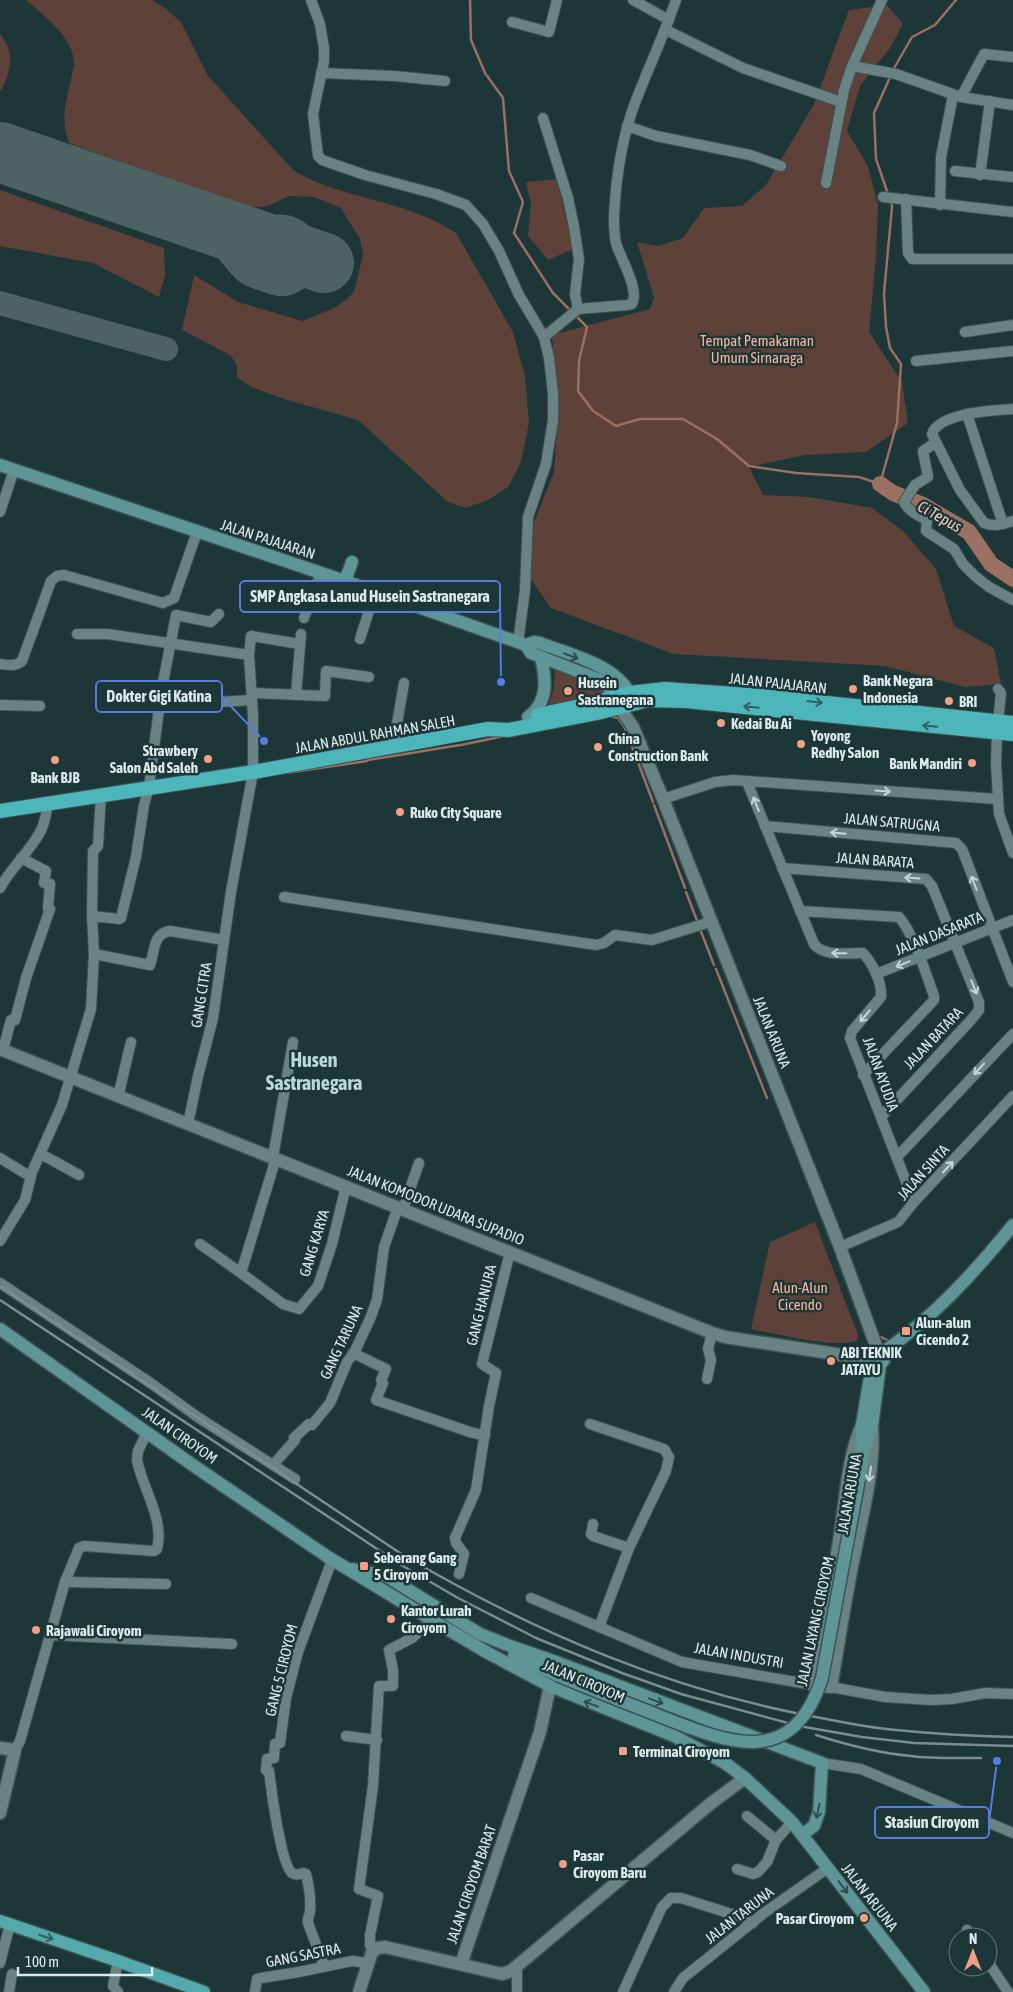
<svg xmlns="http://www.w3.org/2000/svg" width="1013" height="1992" font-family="'Asap Condensed',sans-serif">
	<rect width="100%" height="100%" fill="#1d3637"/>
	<g fill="#5e423a">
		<path d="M26,0H152L165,8L181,22L208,76L294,171C344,200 408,200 456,233L513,332L525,376L529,423L521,462L508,487L488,500L466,508L448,502L358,420L284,399L251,387L237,377V365L230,355L182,330L194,275L238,302L302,321L334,308L346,300L354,292L363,255L360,239L341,208L314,197L289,196L268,206L250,208L69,143C60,118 66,104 71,79C72,74 74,68 74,63C73,36 44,16 26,0Z"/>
		<path d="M887,5L903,24L890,48L860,86L847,131L868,166L878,205L876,256L869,332L902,382L908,423L866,452L805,455L749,467L763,495L809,497L872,508L903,531L936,569L954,626L994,648L1001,684L965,687L885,666L674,654L551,608L530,578L529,535L554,472L558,414L552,335L650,309L654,297L637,242L658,246L683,238L704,208L742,206L766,185L814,104L849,10Z"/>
		<path d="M0,34C16,53 11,72 0,92Z"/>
		<path d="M557,179L573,249L548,260L528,236L531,204L526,182Z"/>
		<path d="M0,190L164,248L165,275L159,297L93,263L0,246Z"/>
		<path d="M553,665L599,683L605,690L604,693L547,709C553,694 557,680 553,665Z"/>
		<path d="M815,1222L858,1335L857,1340C841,1350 772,1333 751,1329L770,1242Z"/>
	</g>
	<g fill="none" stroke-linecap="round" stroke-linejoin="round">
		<g stroke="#9b7063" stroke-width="2.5">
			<path d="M470,0L471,40L485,73L503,98L509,171L523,202L514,233L553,293L571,311"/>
			<path d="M893,70L912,37L935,25L956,0"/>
			<path d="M888,194L876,159L874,113L891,75"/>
			<path d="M575,315L587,327L579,361L578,391L593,411L616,426L640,419H683L717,439L749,466L796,473L859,477L880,484L897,423L901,364L890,348L886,327L884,293L892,207L891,201"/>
			<path d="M610,716L618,718L625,728L653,802"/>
			<path d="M461,745L504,736"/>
			<path d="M393,756L460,745"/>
			<path d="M368,760L393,756"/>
			<path d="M286,773L367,761"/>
			<path d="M654,805L685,888"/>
			<path d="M686,892L698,923"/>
			<path d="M700,929L714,965"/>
			<path d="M716,969L767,1098"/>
			<path d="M881,1337L889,1341"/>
		</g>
		<path stroke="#9b7063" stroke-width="16" d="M880,484L893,493L923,505L969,532L991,564L1013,579"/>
		<g stroke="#4c6263" stroke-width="24">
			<path d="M0,153H2"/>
			<path d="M200,220C215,225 231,232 248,232C263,232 276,222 292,229C315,238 309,282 284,284C278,285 271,282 266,280C260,278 253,277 248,273C238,267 215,234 207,223"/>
			<path d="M0,303L166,349"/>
		</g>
		<path stroke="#4c6263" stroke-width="60" d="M0,152L324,263"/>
		<defs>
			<g id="minor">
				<path d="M311,0L320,24L324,48V61L313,114L318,156L322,160L365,175L436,194L466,205L483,224L499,251L519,295L544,337L549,358L553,393V420L546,464L528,517L525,590L518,643"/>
				<path d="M633,0L669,20"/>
				<path d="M512,22L549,32L557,0"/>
				<path d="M666,30L743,68L841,102"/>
				<path d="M852,66L896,74L961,97L1013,105"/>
				<path d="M321,73L394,76L445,81"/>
				<path d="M961,97L984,54L1013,57"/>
				<path d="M543,118L568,198L574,227L579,259L575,294L578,309"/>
				<path d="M627,126L656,136L750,155L781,166"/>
				<path d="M955,171L1013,177"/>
				<path d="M980,175L990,101"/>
				<path d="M826,183L844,90L852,66L882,0"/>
				<path d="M883,197L1013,212"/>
				<path d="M906,199L908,253L912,259H1013"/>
				<path d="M940,205L941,157L953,95"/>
				<path d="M965,332L1013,325"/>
				<path d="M544,337L578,309L627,305L632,304C640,289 620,258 616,243C614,234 614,225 614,216C616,177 621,140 635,103C648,69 664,35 676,0"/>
				<path d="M916,361L1013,351"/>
				<path d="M1013,409C994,410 939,413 932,434L960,490L984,523C994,527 1003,524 1013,521"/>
				<path d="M967,414L1003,524"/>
				<path d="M935,443L923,451L928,477L915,485L904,502C908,511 918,515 927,520L926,531L954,549L963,564L975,576L989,587L1013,600"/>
				<path d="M0,512L14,470"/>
				<path d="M304,618L321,573"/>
				<path d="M77,634H107L249,655L253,716V772L231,892L213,1018L198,1076L188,1124"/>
				<path d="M360,639L375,592"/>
				<path d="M249,655L251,636L300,644"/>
				<path d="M0,664C8,665 15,667 22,661L51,581L57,576L64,575L163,603L174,598L197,532"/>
				<path d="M998,689L1001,693L998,722"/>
				<path d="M161,693L219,702L252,700"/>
				<path d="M252,693L325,696L326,671L369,677"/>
				<path d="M296,695L301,634"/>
				<path d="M0,705L40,706"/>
				<path d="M997,732L996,764L999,814L1013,853"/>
				<path d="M393,747L404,683"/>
				<path d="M747,782L814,944C824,957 847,953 863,953C873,964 882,982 881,997L852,1031L850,1038L914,1202"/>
				<path d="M663,799L715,782L733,780L997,799"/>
				<path d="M765,826L956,843L962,849L1013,982"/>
				<path d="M782,868L926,879L932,886L979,1002V1010L971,1020L881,1117"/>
				<path d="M0,888C11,868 28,853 39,834C45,825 46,814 48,804"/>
				<path d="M284,897L596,945L604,943L615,935L652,940L710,922"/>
				<path d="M800,911L899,917C914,934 926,974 934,996V1000L863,1075"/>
				<path d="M92,916L93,851L98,846L101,795"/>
				<path d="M94,954L150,965C155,952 152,934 170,931L224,940"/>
				<path d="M876,974L1013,920"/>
				<path d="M3,1050L11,1020H15L26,978L50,909L48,908L50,884L44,883L46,871L21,858"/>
				<path d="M118,1097L131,1042"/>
				<path d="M41,1154L79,1175"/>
				<path d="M273,1157L293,1042"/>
				<path d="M897,1157L1013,1034"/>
				<path d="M0,1158L31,1177"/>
				<path d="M276,1158L241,1273L283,1304L299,1309L318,1286L332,1244L346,1186"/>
				<path d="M403,1209L419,1163"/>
				<path d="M0,1241L25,1200L32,1172L62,1105L91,1009L94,954L92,916L119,919L121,918L136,857L144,805L149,787L161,693L176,615L211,622L219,614"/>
				<path d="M200,1244L241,1273"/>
				<path d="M840,1247L898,1222L914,1202L1013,1096"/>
				<path d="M0,1283L152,1384L199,1418L295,1479"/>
				<path d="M353,1353L386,1369L381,1380L383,1383L376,1400L470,1432L485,1436"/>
				<path d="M707,1379L711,1360L708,1349L712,1333"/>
				<path d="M590,1424L664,1449L669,1457L666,1471L629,1548L599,1627"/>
				<path d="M273,1465L295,1440L294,1438L309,1424L312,1425L330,1403L347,1362L354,1353L370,1319L377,1300L384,1247L398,1207"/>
				<path d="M593,1524L591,1534L593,1536L629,1548"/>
				<path d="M459,1574L464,1554L456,1543L455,1538L476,1490L489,1406L496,1373L482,1364L510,1252"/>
				<path d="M65,1582L166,1584"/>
				<path d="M531,1598L682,1662L813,1685"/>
				<path d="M50,1635L232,1644"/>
				<path d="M831,1687L885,1697L931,1700L952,1699L985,1693L1013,1694"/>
				<path d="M346,1736L377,1740"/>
				<path d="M15,1750L20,1741L65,1582L79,1548L84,1546L154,1551L157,1549C165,1519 142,1488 137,1460L138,1451L147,1432"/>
				<path d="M822,1763L861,1769L1013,1833"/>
				<path d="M747,1816L776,1840"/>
				<path d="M737,1869L753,1874L758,1872L767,1862L776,1840L792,1822"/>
				<path d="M967,1930L972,1937"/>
				<path d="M374,1950L370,1945V1935L378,1896L359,1889L373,1786L379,1686H393V1670L389,1650L412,1638L432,1620"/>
				<path d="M988,1962L1008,1992"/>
				<path d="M0,1963L10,1924"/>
				<path d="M517,1965V1992"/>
				<path d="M324,1966L308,1923C307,1917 310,1916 310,1911C311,1899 309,1886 306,1874L303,1873C300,1874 296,1876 292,1873C281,1865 271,1788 269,1771L266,1770L267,1759L274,1758L275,1744L280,1743L286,1698L298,1652L332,1560"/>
				<path d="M9,1992L12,1974"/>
				<path d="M118,1992L113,1986L118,1961"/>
				<path d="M255,1992L257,1979L261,1978L299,1972L352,1961L368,1963"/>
				<path d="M623,1992L662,1907L671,1898H681L741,1917L753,1923"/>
				<path d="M674,1992L683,1978L764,1913L828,1868"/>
			</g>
			<g id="tertiary">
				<path d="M619,707L633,727L663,799L840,1247L878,1351"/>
				<path d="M0,1049L712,1333L725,1337L868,1359"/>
				<path d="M862,1425C846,1462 846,1502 839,1541C832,1589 822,1637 813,1685L831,1687C839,1641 846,1594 856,1547C864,1507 875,1467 872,1426"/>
				<path d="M0,1748L15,1750L0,1813"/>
				<path d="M461,1964L540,1732L550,1686"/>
				<path d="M359,1992L372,1952L378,1948L385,1947L502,1974L511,1971L710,1804L745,1778"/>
			</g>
			<g id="secondary">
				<path d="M0,465L345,581L526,645L531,653L600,680L609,688L618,705"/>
				<path d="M345,581L352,562"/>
				<path d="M526,645L534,642L540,643C571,655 623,666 633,702"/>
				<path d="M528,717C549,702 546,679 541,657"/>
				<path d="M0,1329L197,1468L328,1557L432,1620L488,1653L550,1686L674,1736L725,1763L745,1778L792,1822L924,1992"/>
				<path d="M882,1353C933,1318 974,1273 1013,1225"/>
				<path d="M859,1479L863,1452L872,1426L880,1365L884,1360L882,1353L874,1350L868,1355L870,1377L862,1425L863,1452"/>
				<path d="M353,1569L386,1576L480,1634L510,1646L559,1663L822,1763L819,1812L814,1826L803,1834"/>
				<path d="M514,1655L557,1675"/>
			</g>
			<path id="primary" d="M0,1921L118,1961L204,1992"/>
			<g id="trunk">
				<path d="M538,715L589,704L630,693L665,689L762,696L1013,723"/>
				<path d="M0,811L259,771L488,729L509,730L597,713L648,700L686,701L1013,734"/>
			</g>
		</defs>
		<use href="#minor" stroke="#3d5253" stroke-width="12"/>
		<use href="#tertiary" stroke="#3d5253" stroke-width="15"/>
		<use href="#secondary" stroke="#3d5253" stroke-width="15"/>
		<use href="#primary" stroke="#3d5253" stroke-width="15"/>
		<use href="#trunk" stroke="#3d5253" stroke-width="16"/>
		<use href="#minor" stroke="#698384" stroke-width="10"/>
		<use href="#tertiary" stroke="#698384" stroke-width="12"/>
		<use href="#secondary" stroke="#5e9698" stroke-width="12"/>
		<use href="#primary" stroke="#54a9ad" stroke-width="12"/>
		<use href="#trunk" stroke="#4db6ba" stroke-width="14"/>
		<g stroke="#7b8e8f" stroke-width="2.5">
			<path d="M0,1286L406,1557C537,1633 671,1691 821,1718C846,1723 871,1728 896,1730C935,1734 974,1736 1013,1737"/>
			<path d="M0,1300L403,1566L458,1598L536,1638L622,1673L681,1694L799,1726L862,1737L914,1743L1013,1746"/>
			<path d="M816,1735C847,1745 878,1753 911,1756C934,1759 958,1758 981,1758"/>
		</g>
		<defs>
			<path id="secondary-bridge" d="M557,1675C590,1689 624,1702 657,1715C726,1742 792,1772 822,1678L859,1479"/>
		</defs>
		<use href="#secondary-bridge" stroke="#3d5253" stroke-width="15" stroke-linecap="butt"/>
		<use href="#secondary-bridge" stroke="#5e9698" stroke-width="12"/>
	</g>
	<defs><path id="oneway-shaft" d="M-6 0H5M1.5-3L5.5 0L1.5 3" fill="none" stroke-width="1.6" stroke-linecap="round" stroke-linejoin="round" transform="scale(1.25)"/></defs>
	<g stroke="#2d4e4f">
		<use href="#oneway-shaft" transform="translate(571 656) rotate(21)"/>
		<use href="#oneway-shaft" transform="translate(656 1701) rotate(20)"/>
		<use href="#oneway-shaft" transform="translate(591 1704) rotate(-159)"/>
		<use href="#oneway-shaft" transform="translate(818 1811) rotate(102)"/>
		<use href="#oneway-shaft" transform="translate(843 1887) rotate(52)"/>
	</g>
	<g stroke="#2e6365">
		<use href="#oneway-shaft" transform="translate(815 702) rotate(7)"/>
		<use href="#oneway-shaft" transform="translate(751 707) rotate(-174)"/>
		<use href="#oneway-shaft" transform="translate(930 726) rotate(-175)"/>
	</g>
	<g stroke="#c5d5d6">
		<use href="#oneway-shaft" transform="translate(883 791) rotate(4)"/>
		<use href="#oneway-shaft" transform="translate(756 804) rotate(-112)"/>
		<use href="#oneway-shaft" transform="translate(838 833) rotate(-175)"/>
		<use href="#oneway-shaft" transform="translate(912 878) rotate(-176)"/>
		<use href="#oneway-shaft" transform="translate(974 883) rotate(-111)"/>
		<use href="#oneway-shaft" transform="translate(839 953) rotate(-179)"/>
		<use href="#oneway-shaft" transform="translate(903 964) rotate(158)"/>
		<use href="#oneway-shaft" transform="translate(974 987) rotate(68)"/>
		<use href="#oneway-shaft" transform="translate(865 1016) rotate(130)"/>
		<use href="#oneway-shaft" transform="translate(979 1069) rotate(133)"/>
		<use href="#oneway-shaft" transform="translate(948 1167) rotate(-47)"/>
		<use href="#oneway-shaft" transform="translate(870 1474) rotate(98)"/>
	</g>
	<use stroke="#305e60" href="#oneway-shaft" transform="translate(46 1937) rotate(18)"/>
	<g fill="#f39f85" stroke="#1d3637" stroke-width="2">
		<circle cx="853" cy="689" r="5"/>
		<circle cx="568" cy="691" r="5"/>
		<circle cx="949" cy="701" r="5"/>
		<circle cx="721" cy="723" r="5"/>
		<circle cx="801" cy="744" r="5"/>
		<circle cx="598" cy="747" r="5"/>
		<circle cx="208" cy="759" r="5"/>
		<circle cx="55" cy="760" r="5"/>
		<circle cx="972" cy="763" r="5"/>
		<circle cx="400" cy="812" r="5"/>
		<rect x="901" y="1326" width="10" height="10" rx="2.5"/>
		<circle cx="831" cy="1361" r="5"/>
		<rect x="359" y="1561" width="10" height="10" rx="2.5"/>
		<circle cx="391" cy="1619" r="5"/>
		<circle cx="36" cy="1630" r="5"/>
		<rect x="618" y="1746" width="10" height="10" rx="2.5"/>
		<circle cx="563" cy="1864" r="5"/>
		<circle cx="864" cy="1918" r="5"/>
	</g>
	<g text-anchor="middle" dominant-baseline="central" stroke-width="5" stroke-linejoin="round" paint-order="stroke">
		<g font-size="15" fill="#fbb49e" stroke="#1d3637">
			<text x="757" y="340">Tempat Pemakaman<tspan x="757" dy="17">Umum Sirnaraga</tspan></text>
			<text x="800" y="1287">Alun-Alun<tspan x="800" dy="17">Cicendo</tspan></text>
		</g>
		<g font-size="15" fill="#dceaea" stroke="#1d3637">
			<text transform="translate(268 539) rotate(18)">JALAN PAJAJARAN</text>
			<text transform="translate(778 683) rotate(6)">JALAN PAJAJARAN</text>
			<text transform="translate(375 734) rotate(-10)">JALAN ABDUL RAHMAN SALEH</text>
			<text transform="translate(892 822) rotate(5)">JALAN SATRUGNA</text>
			<text transform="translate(875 860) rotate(4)">JALAN BARATA</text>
			<text transform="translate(939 933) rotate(-22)">JALAN DASARATA</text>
			<text transform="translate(201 995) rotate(-81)">GANG CITRA</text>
			<text transform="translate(772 1032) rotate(68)">JALAN ARUNA</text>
			<text transform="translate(933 1038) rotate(-47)">JALAN BATARA</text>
			<text transform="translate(881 1074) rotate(70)">JALAN AYUDIA</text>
			<text transform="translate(923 1172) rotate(-48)">JALAN SINTA</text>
			<text transform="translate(436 1205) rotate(22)">JALAN KOMODOR UDARA SUPADIO</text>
			<text transform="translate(314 1243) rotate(-73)">GANG KARYA</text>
			<text transform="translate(481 1305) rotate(-76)">GANG HANURA</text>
			<text transform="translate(341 1342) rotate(-65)">GANG TARUNA</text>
			<text transform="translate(180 1435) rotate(35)">JALAN CIROYOM</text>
			<text transform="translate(849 1494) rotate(-80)">JALAN ARJUNA</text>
			<text transform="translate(815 1621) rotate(-78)">JALAN LAYANG CIROYOM</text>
			<text transform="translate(739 1655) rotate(10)">JALAN INDUSTRI</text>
			<text transform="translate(281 1670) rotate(-76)">GANG 5 CIROYOM</text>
			<text transform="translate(584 1681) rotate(23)">JALAN CIROYOM</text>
			<text transform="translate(471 1884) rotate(-71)">JALAN CIROYOM BARAT</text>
			<text transform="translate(870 1897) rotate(52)">JALAN ARJUNA</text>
			<text transform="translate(739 1915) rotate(-38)">JALAN TARUNA</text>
			<text transform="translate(303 1955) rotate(-11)">GANG SASTRA</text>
		</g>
		<g font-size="15" font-weight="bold" fill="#dceaea" stroke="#1d3637" text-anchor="start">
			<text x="863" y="680">Bank Negara<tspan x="863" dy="17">Indonesia</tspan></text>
			<text x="578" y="682">Husein<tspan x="578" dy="17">Sastranegana</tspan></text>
			<text x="959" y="701">BRI</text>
			<text x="731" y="723">Kedai Bu Ai</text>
			<text x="811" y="735">Yoyong<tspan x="811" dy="17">Redhy Salon</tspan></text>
			<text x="608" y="738">China<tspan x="608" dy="17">Construction Bank</tspan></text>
			<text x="198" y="750" text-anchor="end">Strawbery<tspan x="198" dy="17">Salon Abd Saleh</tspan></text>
			<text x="962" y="763" text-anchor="end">Bank Mandiri</text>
			<text x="55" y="777" text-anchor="middle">Bank BJB</text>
			<text x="410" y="812">Ruko City Square</text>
			<text x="916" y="1322">Alun-alun<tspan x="916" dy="17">Cicendo 2</tspan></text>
			<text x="841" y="1352">ABI TEKNIK<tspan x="841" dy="17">JATAYU</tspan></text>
			<text x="374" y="1557">Seberang Gang<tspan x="374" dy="17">5 Ciroyom</tspan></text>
			<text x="401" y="1610">Kantor Lurah<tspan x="401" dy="17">Ciroyom</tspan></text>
			<text x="46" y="1630">Rajawali Ciroyom</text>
			<text x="633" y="1751">Terminal Ciroyom</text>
			<text x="573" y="1855">Pasar<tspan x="573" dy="17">Ciroyom Baru</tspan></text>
			<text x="854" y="1918" text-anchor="end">Pasar Ciroyom</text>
		</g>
		<g font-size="16" font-style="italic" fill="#f6cabd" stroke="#1d3637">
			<text transform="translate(940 516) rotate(29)">Ci Tepus</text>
		</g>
		<g font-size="20" font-weight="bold" fill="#bbd8d9" stroke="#1d3637">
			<text x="314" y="1059">Husen<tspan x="314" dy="23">Sastranegara</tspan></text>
		</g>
	</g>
	<path fill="none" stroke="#567ddd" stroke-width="2" d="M501 682L500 597M264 741L222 697M997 1761L989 1822"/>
	<g fill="#567ddd" stroke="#1d3637" stroke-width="2">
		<circle cx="501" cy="682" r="5"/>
		<circle cx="264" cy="741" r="5"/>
		<circle cx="997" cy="1761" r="5"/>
	</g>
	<g fill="#1d3637" stroke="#567ddd" stroke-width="2">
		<rect x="240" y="581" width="260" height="31" rx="5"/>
		<rect x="96" y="681" width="126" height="31" rx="5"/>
		<rect x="875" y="1807" width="114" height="31" rx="5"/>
	</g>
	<g font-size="16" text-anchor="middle" font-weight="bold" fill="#dceaea">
		<text x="370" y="602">SMP Angkasa Lanud Husein Sastranegara</text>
		<text x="159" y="702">Dokter Gigi Katina</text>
		<text x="932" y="1828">Stasiun Ciroyom</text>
	</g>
	<g transform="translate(973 1952)"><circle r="24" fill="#1d3637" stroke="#697e7f"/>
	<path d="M0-4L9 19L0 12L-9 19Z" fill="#f39f85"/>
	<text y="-8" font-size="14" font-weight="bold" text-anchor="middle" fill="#dceaea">N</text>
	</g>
	<path d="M18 1967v8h134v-8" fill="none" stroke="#dceaea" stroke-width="2.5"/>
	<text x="25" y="1967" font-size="15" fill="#dceaea" stroke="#1d3637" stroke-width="4" paint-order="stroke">100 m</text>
</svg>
